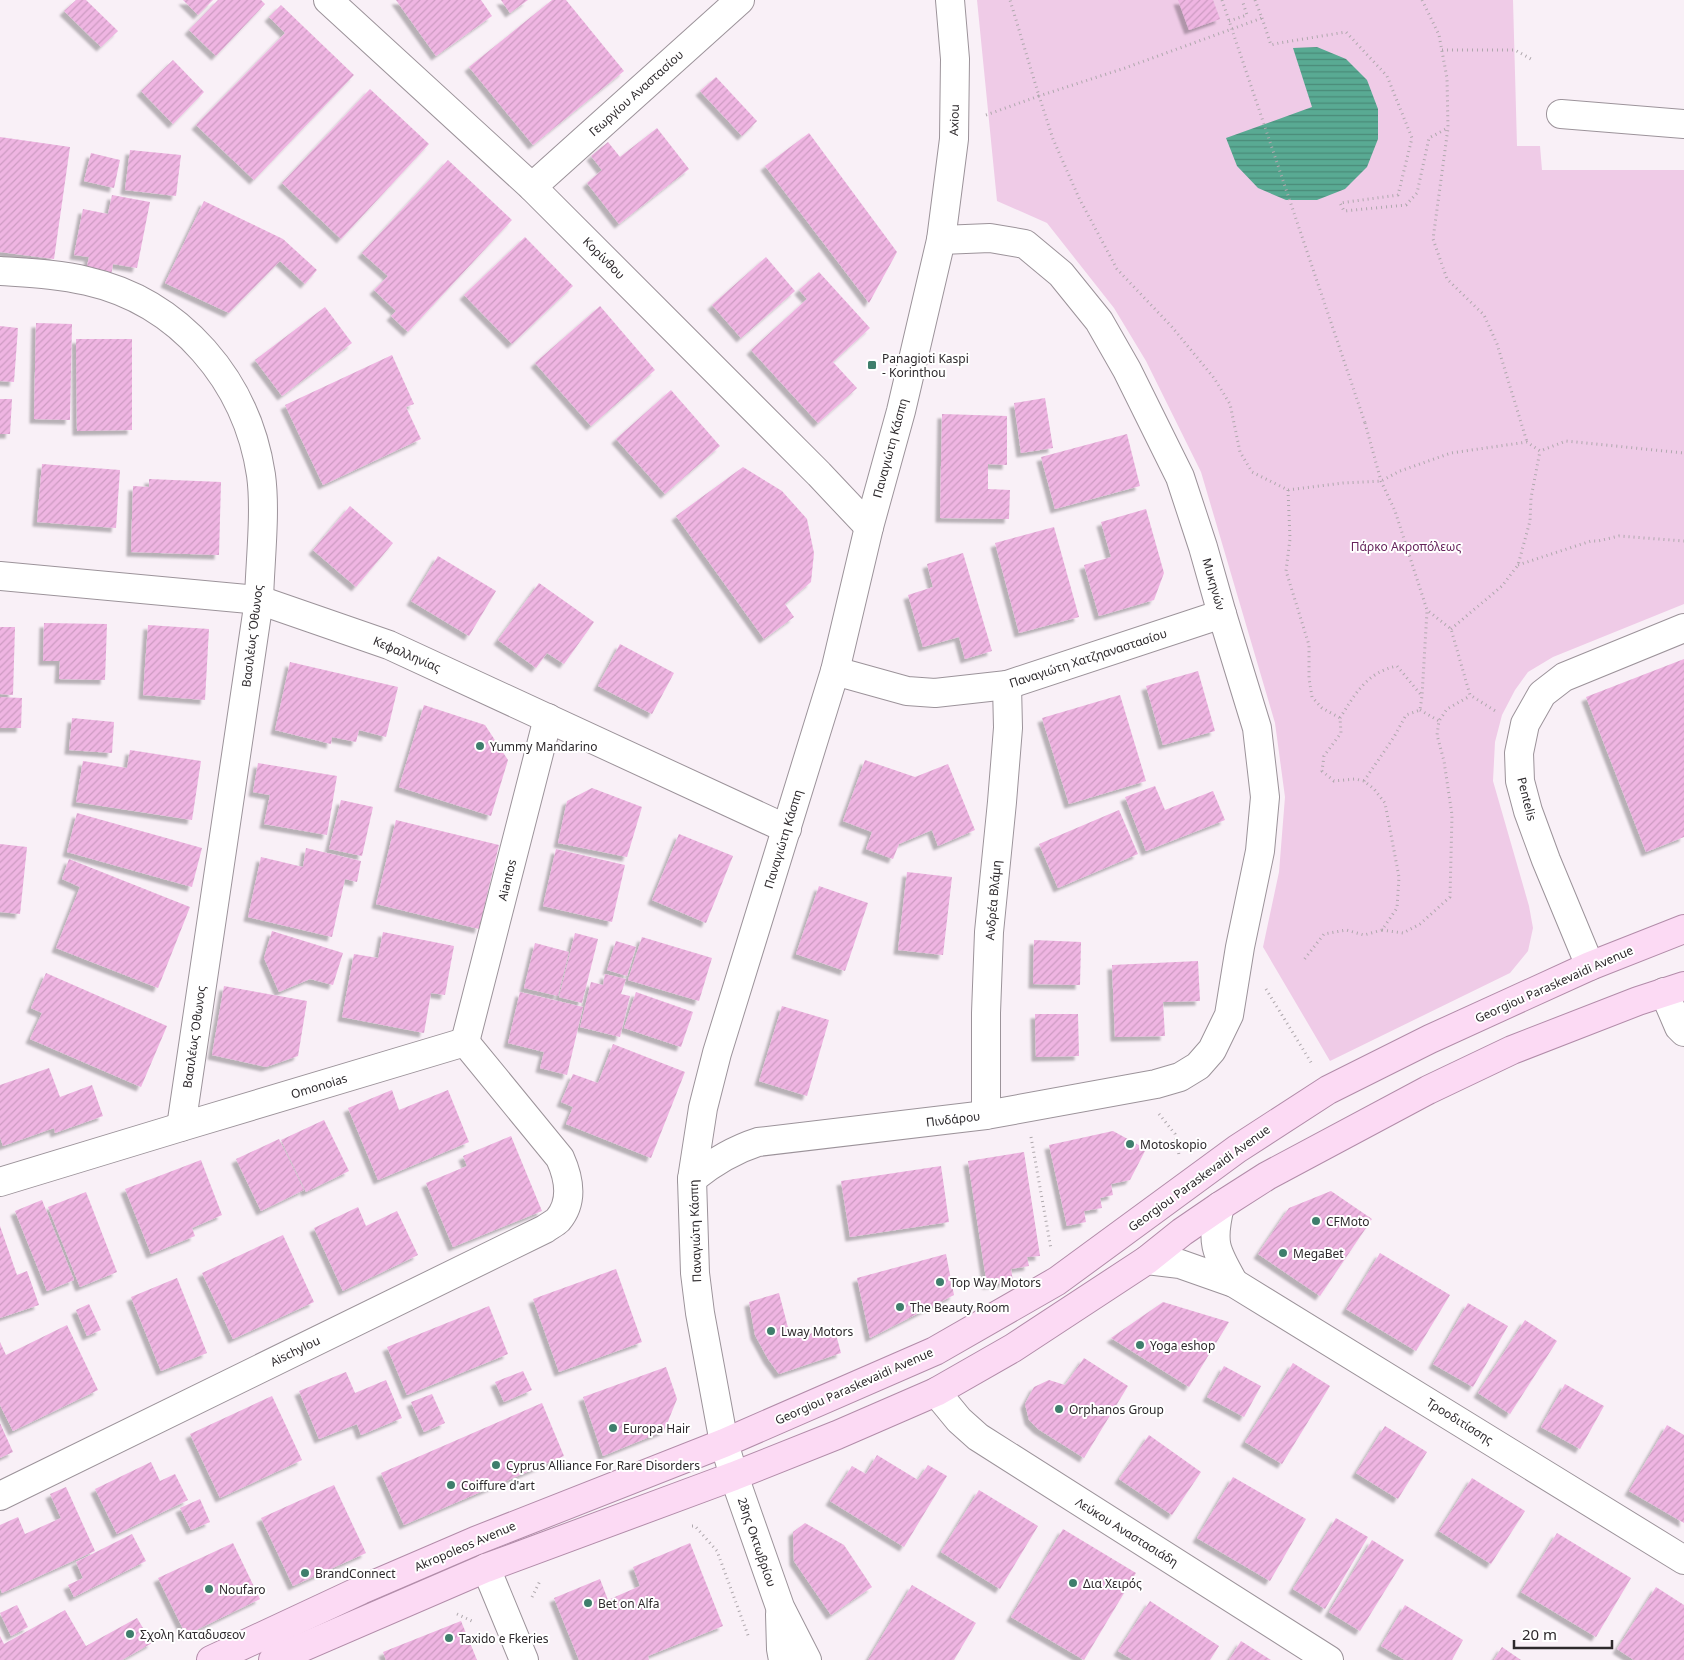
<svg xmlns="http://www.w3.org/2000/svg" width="1684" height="1660" font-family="'Noto Sans',sans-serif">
	<defs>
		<pattern id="water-rules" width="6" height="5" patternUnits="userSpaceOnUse" patternTransform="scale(1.25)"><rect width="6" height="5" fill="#59aa93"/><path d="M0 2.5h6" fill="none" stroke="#4a8a78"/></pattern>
		<pattern id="building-hatch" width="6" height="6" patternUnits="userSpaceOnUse" patternTransform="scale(1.25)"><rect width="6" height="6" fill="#efb5e2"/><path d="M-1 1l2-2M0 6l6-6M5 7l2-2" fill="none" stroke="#cd9cc2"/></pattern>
		<filter id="shadow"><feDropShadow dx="-4.5" dy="4.5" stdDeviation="1" flood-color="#0004"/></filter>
	</defs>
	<rect width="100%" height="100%" fill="#f9f0f7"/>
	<path fill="#efcbe7" d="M977,0H1513L1517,146H1540L1542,170H1684V604L1553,657L1528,672L1515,690L1502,715L1495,742L1493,781L1529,906L1533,928L1528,951L1510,973L1330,1061L1263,947L1279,872L1285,797L1275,723L1201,472L1146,361L1114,308L1047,223L997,201Z"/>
	<path fill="url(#water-rules)" d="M1317,47L1346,59L1367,80L1378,109V139L1367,167L1345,189L1317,200H1286L1258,188L1237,166L1226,138L1312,107L1293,48Z"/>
	<g fill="url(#building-hatch)" filter="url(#shadow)">
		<path d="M76,0H86L118,31L101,47L64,11Z"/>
		<path d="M183,0H213L198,15Z"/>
		<path d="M218,0H261L265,4L216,56L189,30Z"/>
		<path d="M396,0H481L492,16L436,56Z"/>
		<path d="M501,0H528L510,13Z"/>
		<path d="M552,0H566L624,71L533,145L469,67Z"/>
		<path d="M1178,0H1213L1220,19L1189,30Z"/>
		<path d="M281,5L354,75L254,180L196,125L285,33L269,17Z"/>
		<path d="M173,60L204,92L173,124L141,91Z"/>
		<path d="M716,77L757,121L742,136L700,91Z"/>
		<path d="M370,89L429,144L341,239L282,183Z"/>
		<path d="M657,128L689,169L619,224L587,183L602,170L591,156L608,142L620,157Z"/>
		<path d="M809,133L897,252L869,303L765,166Z"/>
		<path d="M0,137L70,147L54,259L0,252Z"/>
		<path d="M130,150L181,155L176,196L125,190Z"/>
		<path d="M91,153L120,160L114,188L84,181Z"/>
		<path d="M448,160L512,220L408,332L391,316L396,311L374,290L388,276L362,253Z"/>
		<path d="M112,195L150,202L137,268L113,264L111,276L86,271L89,257L74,255L83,209L108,214Z"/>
		<path d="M204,201L283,239L317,270L305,284L280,261L229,313L165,283Z"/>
		<path d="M525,237L573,286L512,344L464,295Z"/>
		<path d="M766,257L795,291L741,338L712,305Z"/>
		<path d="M819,272L870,328L833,362L857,388L818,423L751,350L807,299L799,290Z"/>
		<path d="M600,306L655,370L591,426L535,363Z"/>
		<path d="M325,307L352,343L282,396L255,360Z"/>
		<path d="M36,323L72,324L70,420L34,419Z"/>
		<path d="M0,326L18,328L14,382L0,381Z"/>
		<path d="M76,339H132V430L77,431Z"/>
		<path d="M392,355L414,404L406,407L421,439L323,485L285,405Z"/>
		<path d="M671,390L720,446L665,494L616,439Z"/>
		<path d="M1045,398L1053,448L1021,453L1014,403Z"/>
		<path d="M0,399H12L10,434H0Z"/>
		<path d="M942,414L1007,416V465L988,464V489L1010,490L1009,519L940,518Z"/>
		<path d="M1127,434L1140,486L1055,509L1041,457Z"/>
		<path d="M42,464L120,470L116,528L37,522Z"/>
		<path d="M743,467L782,491L807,519L814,553L811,582L785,604L794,617L764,639L676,516Z"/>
		<path d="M149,479L221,482L219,555L131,552L133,486L149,487Z"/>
		<path d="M350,506L393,543L356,587L313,550Z"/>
		<path d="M1146,509L1164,573L1154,600L1099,616L1084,565L1111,557L1101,522Z"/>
		<path d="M1054,527L1079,617L1019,633L995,543Z"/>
		<path d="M963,553L992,651L965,659L959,637L923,647L908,595L933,587L927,564Z"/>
		<path d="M438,556L496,591L469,636L411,601Z"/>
		<path d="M539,583L594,622L564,664L547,653L536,668L498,640Z"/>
		<path d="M44,623L107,624L105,680L59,679L60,661H43Z"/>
		<path d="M148,625L209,629L205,700L143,695Z"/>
		<path d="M0,627H15L13,695L0,694Z"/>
		<path d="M620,644L674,673L652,714L598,686Z"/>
		<path d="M1684,659V837L1646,852L1586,697Z"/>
		<path d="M290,662L398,687L386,737L359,730L356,742L332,737L331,744L275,730Z"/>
		<path d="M1198,671L1215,731L1163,745L1146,686Z"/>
		<path d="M1120,695L1146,781L1069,804L1042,718Z"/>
		<path d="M0,697L22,698L21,728H0Z"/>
		<path d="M424,705L485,725L508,760L491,816L399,787Z"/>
		<path d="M72,718L114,722L112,753L69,750Z"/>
		<path d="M130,750L201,761L192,820L76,802L83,761L127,768Z"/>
		<path d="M865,760L915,777L948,764L975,830L938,846L932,830L899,844L893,859L866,849L872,832L843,821Z"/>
		<path d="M258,763L337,776L327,835L264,824L270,795L253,792Z"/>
		<path d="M1155,786L1165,810L1213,791L1225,820L1146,851L1125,797Z"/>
		<path d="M592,788L642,807L627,857L558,843L567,801Z"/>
		<path d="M341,800L373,807L362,856L329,849Z"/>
		<path d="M1119,810L1138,854L1058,888L1039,844Z"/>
		<path d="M77,813L202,848L192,887L67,852Z"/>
		<path d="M396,820L499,845L479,929L376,904Z"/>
		<path d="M679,834L733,856L706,923L652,900Z"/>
		<path d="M0,844L27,847L20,914L0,912Z"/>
		<path d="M306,848L361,861L357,882L345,879L332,937L248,917L261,857L303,867Z"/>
		<path d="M556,849L625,865L612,922L543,906Z"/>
		<path d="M69,859L190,907L158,988L56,948L80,887L62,879Z"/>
		<path d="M907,872L952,877L943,955L898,950Z"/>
		<path d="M819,886L868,903L845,971L796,954Z"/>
		<path d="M272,931L343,953L333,985L310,979L279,992L264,958Z"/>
		<path d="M383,932L454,946L445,995L431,993L424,1033L342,1017L354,954L378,958Z"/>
		<path d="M575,933L598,939L582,1003L559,997Z"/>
		<path d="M642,937L712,958L699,1001L628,980Z"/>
		<path d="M1034,940L1081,942L1080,985L1033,984Z"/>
		<path d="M616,941L636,947L627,976L607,970Z"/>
		<path d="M535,943L569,952L558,996L524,988Z"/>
		<path d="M1198,961L1200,1001L1163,1002L1165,1036L1115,1037L1112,965Z"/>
		<path d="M46,973L167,1026L141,1087L30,1039L42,1013L31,1008Z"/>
		<path d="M605,974L626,979L621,994L630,996L620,1037L580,1027L591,982L603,985Z"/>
		<path d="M224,986L307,1001L298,1056L266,1067L212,1055Z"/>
		<path d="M520,992L583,1007L567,1075L540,1068L544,1052L508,1043Z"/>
		<path d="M636,992L693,1012L681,1047L624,1028Z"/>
		<path d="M782,1006L829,1020L807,1096L759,1081Z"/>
		<path d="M1035,1014H1078L1079,1056L1036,1057Z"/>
		<path d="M613,1044L685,1072L651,1158L566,1124L573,1107L561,1102L573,1074L598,1083Z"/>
		<path d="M49,1068L60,1097L92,1085L103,1116L55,1133L54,1128L3,1146L0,1137V1085Z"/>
		<path d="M392,1090L399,1110L448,1090L469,1142L378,1180L348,1108Z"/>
		<path d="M324,1120L349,1171L306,1192L281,1140Z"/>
		<path d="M1113,1131L1146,1149L1130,1180L1111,1184L1113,1195L1100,1198L1102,1208L1084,1211L1086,1222L1067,1226L1049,1145Z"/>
		<path d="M511,1136L542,1211L453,1247L426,1183L467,1166L463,1156Z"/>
		<path d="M279,1139L304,1190L261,1211L236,1159Z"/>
		<path d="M1024,1152L1040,1256L1027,1257L1029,1266L1011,1269L1013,1281L987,1285L968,1161Z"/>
		<path d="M201,1160L222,1215L192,1228L195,1236L151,1254L125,1189Z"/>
		<path d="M941,1166L949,1222L850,1237L841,1181Z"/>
		<path d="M1331,1191L1372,1219L1320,1296L1258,1254L1289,1208Z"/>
		<path d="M86,1192L117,1272L80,1287L48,1207Z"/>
		<path d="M42,1200L74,1280L47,1291L15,1211Z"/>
		<path d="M358,1207L366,1226L397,1211L418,1255L343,1291L314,1228Z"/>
		<path d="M0,1226L17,1275L27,1271L39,1305L0,1318Z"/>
		<path d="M283,1235L314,1302L233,1339L202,1273Z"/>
		<path d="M1380,1253L1450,1295L1416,1351L1346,1309Z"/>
		<path d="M946,1254L954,1295L870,1338L857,1278Z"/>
		<path d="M616,1269L642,1342L559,1372L533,1299Z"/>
		<path d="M177,1278L207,1353L161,1371L131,1297Z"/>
		<path d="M779,1293L791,1339L834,1327L841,1353L779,1374L768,1359L755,1335L749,1302Z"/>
		<path d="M1163,1302L1229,1322L1189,1387L1111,1338Z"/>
		<path d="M1468,1303L1508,1326L1473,1387L1433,1364Z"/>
		<path d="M89,1304L101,1330L87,1336L76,1310Z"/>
		<path d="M489,1306L508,1354L407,1395L387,1347Z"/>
		<path d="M1525,1320L1557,1341L1510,1414L1478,1393Z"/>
		<path d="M67,1325L98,1390L13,1431L0,1405V1342L6,1355Z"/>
		<path d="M1084,1358L1128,1386L1084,1458L1038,1429L1029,1420L1025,1404L1034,1387L1049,1380L1065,1385Z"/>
		<path d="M1293,1363L1330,1386L1282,1464L1245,1442Z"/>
		<path d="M1224,1366L1261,1386L1244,1417L1207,1397Z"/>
		<path d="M666,1367L677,1399L664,1431L603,1456L583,1397Z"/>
		<path d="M523,1371L532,1390L504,1402L495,1382Z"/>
		<path d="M346,1372L355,1393L386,1380L402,1418L361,1435L357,1424L319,1439L299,1391Z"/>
		<path d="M1565,1384L1604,1406L1580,1449L1541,1427Z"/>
		<path d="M432,1394L445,1423L424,1432L411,1402Z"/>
		<path d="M272,1396L302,1460L220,1498L190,1434Z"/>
		<path d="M542,1403L564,1456L404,1525L381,1473Z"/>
		<path d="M0,1423L13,1452L0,1458Z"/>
		<path d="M1667,1425L1684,1435V1523L1629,1491Z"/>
		<path d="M1385,1426L1427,1452L1398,1499L1356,1473Z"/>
		<path d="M1149,1435L1201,1472L1172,1515L1119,1479Z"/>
		<path d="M877,1455L918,1480L928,1465L947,1476L904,1547L830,1501L852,1466L866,1474Z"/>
		<path d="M151,1462L160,1481L175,1474L188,1500L117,1534L95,1489Z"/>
		<path d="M1233,1477L1306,1519L1270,1581L1197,1538Z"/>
		<path d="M1472,1478L1525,1511L1491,1564L1439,1531Z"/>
		<path d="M334,1485L366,1553L293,1586L261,1518Z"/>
		<path d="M66,1487L95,1551L2,1593L0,1588V1525L18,1517L25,1534L61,1518L50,1494Z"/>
		<path d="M979,1490L1038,1526L1000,1589L941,1552Z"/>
		<path d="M200,1499L210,1522L191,1530L180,1508Z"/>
		<path d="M1336,1518L1368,1537L1325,1609L1293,1589Z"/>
		<path d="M805,1523L844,1545L872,1587L831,1615L794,1561L793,1532Z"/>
		<path d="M1063,1529L1136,1573L1084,1660L1011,1617Z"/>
		<path d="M1557,1533L1631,1578L1596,1637L1521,1592Z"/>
		<path d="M132,1534L146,1561L74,1597L68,1585L83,1578L76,1562Z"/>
		<path d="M1372,1540L1404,1560L1360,1631L1329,1612Z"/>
		<path d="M233,1543L260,1599L186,1635L158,1578Z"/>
		<path d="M690,1543L723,1626L648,1656L649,1660H579L554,1598L600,1579L608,1600L640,1586L633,1567Z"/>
		<path d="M912,1585L976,1623L954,1660H868Z"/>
		<path d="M1656,1587L1684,1605V1660H1634L1617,1649Z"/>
		<path d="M1150,1601L1219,1646L1210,1660H1133L1118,1651Z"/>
		<path d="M17,1605L28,1627L11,1636L0,1613Z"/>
		<path d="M1405,1605L1463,1640L1452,1660H1405L1381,1646Z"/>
		<path d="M65,1610L86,1646L137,1618L152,1643L122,1660H0V1636L4,1644Z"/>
		<path d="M461,1621L477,1660H386L383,1652Z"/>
		<path d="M1241,1641L1271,1660H1229Z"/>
		<path d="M1502,1647L1521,1660H1494Z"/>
	</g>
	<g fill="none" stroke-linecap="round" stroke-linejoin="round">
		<defs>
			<g id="minor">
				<path d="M328,0L532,187L819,474L869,527"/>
				<path d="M1561,114L1684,124"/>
				<path d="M532,187L740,0"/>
				<path d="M0,271C29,273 58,274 87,281C180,302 247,381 261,475C266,512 260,561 259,600L181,1127"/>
				<path d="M0,576L259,600L389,645L787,829"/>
				<path d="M835,671L907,691L935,693L1007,685L1222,614"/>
				<path d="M1590,966L1546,860L1528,811L1520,781L1519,753L1525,724L1542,694L1564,677L1684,628"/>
				<path d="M1664,992L1679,1027L1684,1032"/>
				<path d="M465,1042L548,718"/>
				<path d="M986,1115V1013L989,932L1002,802L1008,728L1007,685"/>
				<path d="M692,1179C712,1163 733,1150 758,1142L986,1115L1156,1084L1180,1077L1198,1066L1212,1050L1229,1015L1240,947L1260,851L1265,797L1257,728L1222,614L1203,547L1180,477L1127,370L1099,321L1061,274L1025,244L990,238L941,240"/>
				<path d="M0,1182L181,1127L465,1042"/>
				<path d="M1220,1206C1211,1243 1215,1250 1234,1283"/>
				<path d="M1147,1260L1180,1264L1234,1283L1684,1560"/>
				<path d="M936,1392L959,1420L978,1437L1329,1660"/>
				<path d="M0,1496L545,1229C549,1226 555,1223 558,1220C574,1201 569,1178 560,1158L465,1042"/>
				<path d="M486,1568L524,1660"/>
				<path d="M780,1614L781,1649L783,1660"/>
				<path d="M807,1660L780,1607L734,1476L724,1443L700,1313L695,1273L692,1179L703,1108L717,1053L835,671L869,527L901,411L941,240L954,139L955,59L950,0"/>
			</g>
			<g id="major">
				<path d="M211,1660L361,1590L475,1541L724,1443L935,1351L1057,1281L1237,1149L1328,1090L1430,1039L1590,966L1684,929"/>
				<path d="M273,1660L486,1568L734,1476L837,1435L936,1392L1013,1348L1147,1260L1182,1232L1220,1206L1267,1176L1428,1090L1512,1050L1638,1001L1684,986"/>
			</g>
		</defs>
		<use href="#minor" stroke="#9c939a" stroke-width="30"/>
		<use href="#major" stroke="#b28ca9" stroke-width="30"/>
		<g stroke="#afa8ad" stroke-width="3" stroke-dasharray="1 4" stroke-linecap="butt">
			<path d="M1255,0L1262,18L1125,68L1039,96L1053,139L1079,198L1117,269L1172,327L1214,378L1230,404L1240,452L1252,472L1288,490L1343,483L1381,481L1400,471L1451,453L1527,442L1540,451L1566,441L1684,453"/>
			<path d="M1422,0L1439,35L1447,78L1448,128L1433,239L1447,279L1484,315L1497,344L1527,442"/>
			<path d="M1262,18L1271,45L1279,43L1346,32L1387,76L1412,138L1398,195L1340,203L1344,211L1406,205L1417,193L1429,138L1448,128"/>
			<path d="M1229,21L1247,15L1242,0"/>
			<path d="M1442,50H1515L1531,59"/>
			<path d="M986,115L1039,96L1010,0"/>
			<path d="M1365,423L1381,481L1395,511L1427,610L1451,629L1470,695L1497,712"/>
			<path d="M1288,490L1290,539L1286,571L1309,645V678L1312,697L1322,708L1340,718L1341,733L1324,756L1322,771L1334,781L1355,779L1364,781L1374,789L1385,803L1399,877L1397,908L1382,930L1364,935L1346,930L1324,934L1303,961"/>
			<path d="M1518,565L1591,541H1598L1619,536L1684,541"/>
			<path d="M1451,629L1502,586L1518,565L1530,521L1531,498L1540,451"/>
			<path d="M1420,710L1439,721"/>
			<path d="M1340,718C1355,694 1367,672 1397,666L1422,696"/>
			<path d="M1364,781L1394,737L1406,715L1420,710L1422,696L1427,611"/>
			<path d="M1382,930L1403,933L1420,924L1450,897L1452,815L1444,761L1437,735L1439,721L1447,709L1470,696"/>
			<path d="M1266,989L1312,1064"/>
			<path d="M1159,1114L1175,1134L1179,1155"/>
			<path d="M1031,1137L1051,1249"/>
			<path d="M692,1526H695L717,1551L749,1638"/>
			<path d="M532,1597L540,1581"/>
			<path d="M457,1614L474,1622"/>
		</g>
		<use href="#minor" stroke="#fff" stroke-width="28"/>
		<use href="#major" stroke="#fcdaf4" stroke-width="28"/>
		<path stroke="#afa8ad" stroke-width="3" stroke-dasharray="1 4" stroke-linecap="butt" d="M1222,0L1365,423"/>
	</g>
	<g fill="#3f7e6c" stroke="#fff" stroke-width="2">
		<rect x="867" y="360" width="10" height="10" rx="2.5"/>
		<circle cx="480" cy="746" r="5"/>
		<circle cx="1130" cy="1144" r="5"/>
		<circle cx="1316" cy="1221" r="5"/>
		<circle cx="1283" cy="1253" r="5"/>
		<circle cx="940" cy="1282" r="5"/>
		<circle cx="900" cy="1307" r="5"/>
		<circle cx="771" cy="1331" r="5"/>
		<circle cx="1140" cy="1345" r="5"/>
		<circle cx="1059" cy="1409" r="5"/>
		<circle cx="613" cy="1428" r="5"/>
		<circle cx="496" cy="1465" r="5"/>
		<circle cx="451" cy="1485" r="5"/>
		<circle cx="305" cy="1573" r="5"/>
		<circle cx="1073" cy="1583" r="5"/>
		<circle cx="209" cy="1589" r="5"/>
		<circle cx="588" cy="1603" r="5"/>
		<circle cx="130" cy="1634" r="5"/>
		<circle cx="449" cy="1638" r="5"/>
	</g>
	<g text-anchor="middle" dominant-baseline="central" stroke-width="4" stroke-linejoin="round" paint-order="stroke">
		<g font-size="12" fill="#2d292c" stroke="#fff">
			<text transform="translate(636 93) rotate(-42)">Γεωργίου Αναστασίου</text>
			<text transform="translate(954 120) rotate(-88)">Axiou</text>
			<text transform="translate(604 258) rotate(45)">Κορίνθου</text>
			<text transform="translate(890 448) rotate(-75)">Παναγιώτη Κάσπη</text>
			<text transform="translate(1214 584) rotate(74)">Μυκηνών</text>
			<text transform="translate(252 636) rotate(-83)">Βασιλέως Όθωνος</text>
			<text transform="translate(407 654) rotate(23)">Κεφαλληνίας</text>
			<text transform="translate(1088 658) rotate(-18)">Παναγιώτη Χατζηαναστασίου</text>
			<text transform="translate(1527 799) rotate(76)">Pentelis</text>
			<text transform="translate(783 839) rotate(-73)">Παναγιώτη Κάσπη</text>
			<text transform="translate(507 880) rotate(-76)">Aiantos</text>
			<text transform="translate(993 900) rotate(-85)">Ανδρέα Βλάμη</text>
			<text transform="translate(1554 984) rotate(-24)">Georgiou Paraskevaidi Avenue</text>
			<text transform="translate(194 1037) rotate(-82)">Βασιλέως Όθωνος</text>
			<text transform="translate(319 1086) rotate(-17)">Omonoias</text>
			<text transform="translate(953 1119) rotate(-7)">Πινδάρου</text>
			<text transform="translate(1199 1178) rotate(-36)">Georgiou Paraskevaidi Avenue</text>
			<text transform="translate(695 1231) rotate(-92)">Παναγιώτη Κάσπη</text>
			<text transform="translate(295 1351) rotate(-26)">Aischylou</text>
			<text transform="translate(854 1386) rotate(-24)">Georgiou Paraskevaidi Avenue</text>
			<text transform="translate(1460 1421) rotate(32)">Τροοδιτίσσης</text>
			<text transform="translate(1127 1532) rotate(32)">Λεύκου Αναστασιάδη</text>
			<text transform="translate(757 1542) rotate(71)">28ης Οκτωβρίου</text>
			<text transform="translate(465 1546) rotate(-23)">Akropoleos Avenue</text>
		</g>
		<g font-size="12" fill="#2d292c" stroke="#fff" text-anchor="start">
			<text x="882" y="358">Panagioti Kaspi<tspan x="882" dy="14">- Korinthou</tspan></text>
			<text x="490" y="746">Yummy Mandarino</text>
			<text x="1140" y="1144">Motoskopio</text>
			<text x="1326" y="1221">CFMoto</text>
			<text x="1293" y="1253">MegaBet</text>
			<text x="950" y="1282">Top Way Motors</text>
			<text x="910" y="1307">The Beauty Room</text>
			<text x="781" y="1331">Lway Motors</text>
			<text x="1150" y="1345">Yoga eshop</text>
			<text x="1069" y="1409">Orphanos Group</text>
			<text x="623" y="1428">Europa Hair</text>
			<text x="506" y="1465">Cyprus Alliance For Rare Disorders</text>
			<text x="461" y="1485">Coiffure d'art</text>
			<text x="315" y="1573">BrandConnect</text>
			<text x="1083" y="1583">Δια Χειρός</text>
			<text x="219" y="1589">Noufaro</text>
			<text x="598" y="1603">Bet on Alfa</text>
			<text x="140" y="1634">Σχολη Καταδυσεον</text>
			<text x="459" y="1638">Taxido e Fkeries</text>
		</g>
		<g font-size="12" fill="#66245c" stroke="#fff">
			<text x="1406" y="546">Πάρκο Ακροπόλεως</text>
		</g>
	</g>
	<path d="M1514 1640v8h98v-8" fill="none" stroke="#2d292c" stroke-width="2.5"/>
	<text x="1522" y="1640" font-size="15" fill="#2d292c" stroke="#ffffff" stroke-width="4" paint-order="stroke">20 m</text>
</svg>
